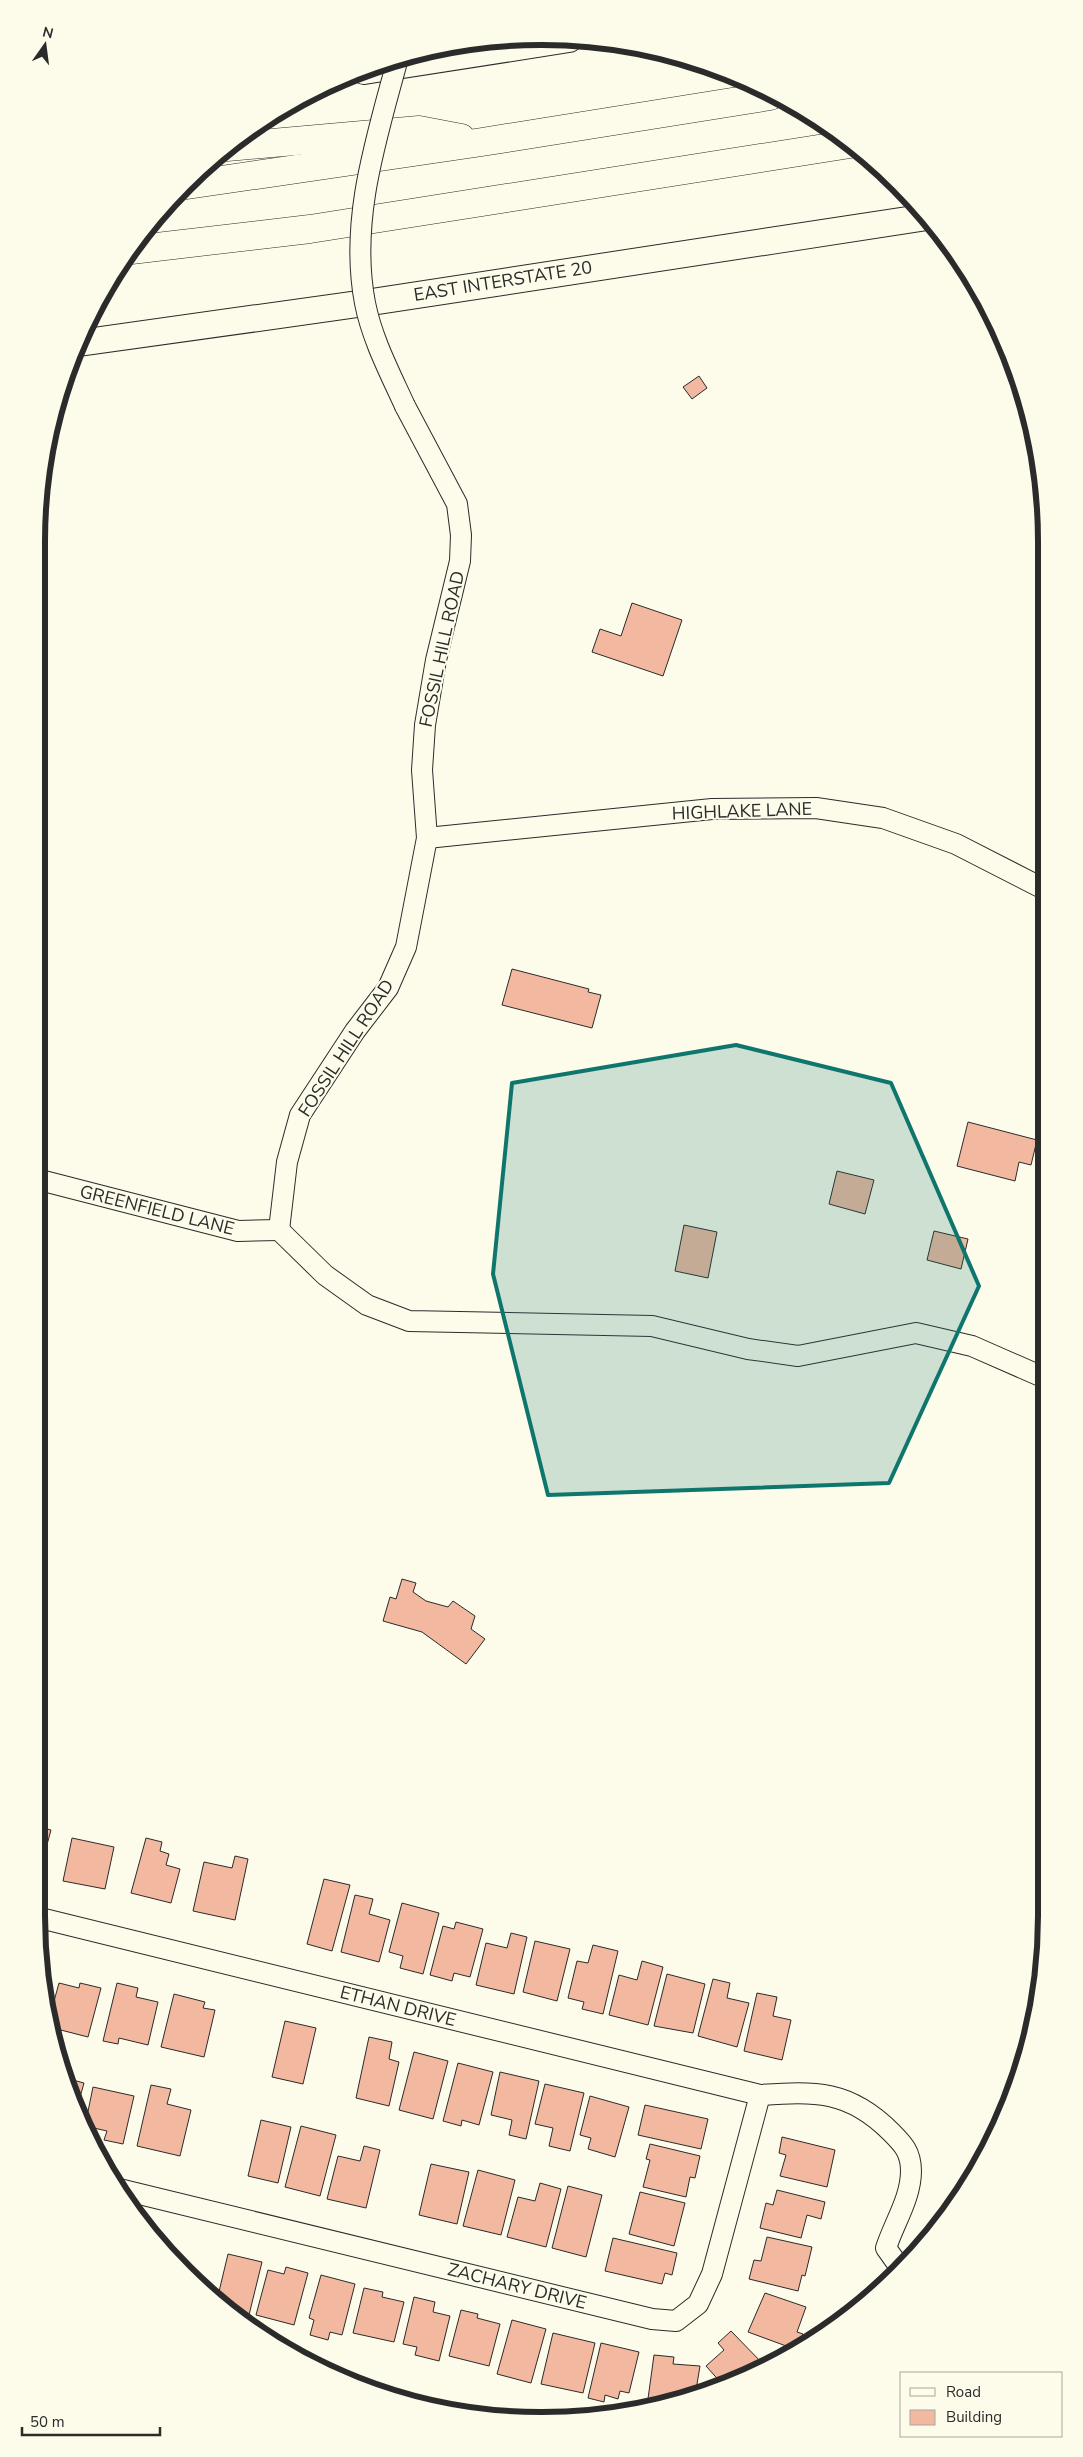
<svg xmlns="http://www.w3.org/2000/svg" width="1083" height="2457" font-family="'Nunito Sans',sans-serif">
	<rect width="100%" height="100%" fill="#fdfbea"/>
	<g fill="#f2b8a0" stroke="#2b2b2b">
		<path d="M699,376L707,388L692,399L683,387Z"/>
		<path d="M632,603L682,620L663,676L592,652L600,629L621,636Z"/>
		<path d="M512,969L589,989L588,992L601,995L592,1028L502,1005Z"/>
		<path d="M968,1122L1037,1140L1031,1165L1019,1162L1015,1181L957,1166Z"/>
		<path d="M837,1171L874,1180L865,1214L829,1204Z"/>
		<path d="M684,1225L717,1232L708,1278L675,1271Z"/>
		<path d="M934,1231L968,1239L961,1269L927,1260Z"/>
		<path d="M36,1537L45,1541L36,1558Z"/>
		<path d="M402,1579L416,1583L413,1592L426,1601L448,1607L453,1601L475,1616L471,1629L485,1639L466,1664L422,1632L383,1621L390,1597L396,1599Z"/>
		<path d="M1044,1700L1046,1701V1762L1037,1761Z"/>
		<path d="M36,1826L51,1830L39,1874L36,1873Z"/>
		<path d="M72,1838L114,1847L105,1889L63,1881Z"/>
		<path d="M146,1838L162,1842L160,1851L169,1854L166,1865L180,1869L171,1903L131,1893Z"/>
		<path d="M235,1856L248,1859L235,1920L193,1911L204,1862L232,1868Z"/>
		<path d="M324,1879L350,1885L332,1951L307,1944Z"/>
		<path d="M355,1895L373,1899L369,1914L390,1920L379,1962L341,1952Z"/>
		<path d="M402,1903L439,1913L423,1974L400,1968L403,1956L389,1952Z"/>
		<path d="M456,1922L483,1929L470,1977L454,1973L452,1981L430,1975L443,1926L454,1929Z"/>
		<path d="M511,1933L527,1937L514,1994L476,1985L486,1943L507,1948Z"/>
		<path d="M535,1941L570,1949L557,2001L523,1992Z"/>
		<path d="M593,1945L618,1951L603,2014L582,2009L584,2002L568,1998L577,1961L588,1963Z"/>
		<path d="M642,1961L663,1967L648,2025L609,2015L619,1975L637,1980Z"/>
		<path d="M667,1974L705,1984L693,2033L654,2026Z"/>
		<path d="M713,1979L730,1983L727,1998L749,2003L737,2047L698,2036Z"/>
		<path d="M59,1983L79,1988L80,1983L101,1988L88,2037L49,2027L48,2023Z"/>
		<path d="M117,1983L138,1988L136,1997L158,2002L148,2045L119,2038L118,2044L103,2041Z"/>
		<path d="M757,1993L777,1997L773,2016L791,2020L782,2060L744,2051Z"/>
		<path d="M174,1994L205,2002L203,2008L215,2010L204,2057L161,2047Z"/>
		<path d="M285,2021L316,2028L303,2084L272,2077Z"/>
		<path d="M369,2037L392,2042L389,2059L399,2062L389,2106L356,2098Z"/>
		<path d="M414,2052L448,2061L433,2119L399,2110Z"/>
		<path d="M458,2063L493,2072L479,2125L462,2120L461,2126L443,2121Z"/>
		<path d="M500,2072L539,2081L526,2139L509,2135L512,2120L491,2115Z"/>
		<path d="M69,2079L84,2083L77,2108L67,2086Z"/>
		<path d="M545,2084L584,2093L570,2151L549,2146L553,2128L535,2124Z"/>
		<path d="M151,2085L171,2089L167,2104L191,2110L180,2156L137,2146Z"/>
		<path d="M93,2087L134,2096L123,2144L104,2140L107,2131L85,2126Z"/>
		<path d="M590,2096L629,2107L615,2157L588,2149L591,2138L580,2135Z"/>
		<path d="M645,2105L708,2119L701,2149L638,2135Z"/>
		<path d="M261,2120L291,2127L278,2183L248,2176Z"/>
		<path d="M301,2126L336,2135L320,2196L285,2187Z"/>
		<path d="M782,2137L835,2150L827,2187L780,2176L786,2155L779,2153Z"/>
		<path d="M650,2144L700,2156L695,2178L690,2177L686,2197L643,2187L650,2160L646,2159Z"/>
		<path d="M364,2146L380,2150L366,2208L327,2199L338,2156L360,2161Z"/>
		<path d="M431,2164L469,2172L457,2224L419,2215Z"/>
		<path d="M478,2170L515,2180L501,2235L463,2226Z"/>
		<path d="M540,2183L561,2189L546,2247L507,2237L518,2197L535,2201Z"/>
		<path d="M568,2186L602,2195L586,2257L552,2248Z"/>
		<path d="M777,2190L825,2202L821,2219L807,2215L801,2238L760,2228L766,2203L773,2205Z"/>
		<path d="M640,2192L685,2203L674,2246L629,2234Z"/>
		<path d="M767,2237L812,2247L805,2276L802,2275L798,2291L749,2279L754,2260L761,2261Z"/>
		<path d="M613,2238L677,2253L672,2275L665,2273L662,2284L605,2271Z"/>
		<path d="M228,2254L262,2262L249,2315L228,2310L217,2300Z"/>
		<path d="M286,2267L308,2273L294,2325L256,2315L268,2270L284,2274Z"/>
		<path d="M321,2275L355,2284L342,2335L330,2332L328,2340L310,2335L314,2320L309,2318Z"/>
		<path d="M364,2288L383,2292L382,2297L404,2302L394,2342L353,2333Z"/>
		<path d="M765,2293L806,2307L797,2332L803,2334L797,2350L748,2332Z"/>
		<path d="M414,2297L435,2302L433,2312L450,2316L439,2361L415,2355L417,2347L403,2344Z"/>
		<path d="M461,2310L478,2314L477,2318L500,2324L489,2366L449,2356Z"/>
		<path d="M512,2320L546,2329L531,2383L497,2374Z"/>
		<path d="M731,2331L765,2366L723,2385L706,2366L724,2350L718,2343Z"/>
		<path d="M553,2333L595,2343L583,2393L541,2384Z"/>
		<path d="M601,2343L639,2352L629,2393L620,2391L618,2399L605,2395L604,2402L588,2398Z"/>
		<path d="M654,2355L674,2357L673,2364L700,2366L695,2396L647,2406Z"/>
	</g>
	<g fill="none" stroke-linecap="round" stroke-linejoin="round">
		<defs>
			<g id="minor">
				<path d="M427,838L712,809L816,808L883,818L956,844L1044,889"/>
				<path d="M36,1179L238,1231L279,1230"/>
				<path d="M279,1230L287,1162L300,1115L355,1031L388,988L406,947L427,838L422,770L425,725L436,660L460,561L461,535L457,504L405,406"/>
				<path d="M279,1230L325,1275L367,1305L409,1321L652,1326L748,1349L798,1356L916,1333L972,1346L1045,1378"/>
				<path d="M36,1917L760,2095C815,2091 849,2090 891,2132C903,2144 911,2152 911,2171C911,2198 894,2223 886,2248L901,2269"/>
				<path d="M119,2189L652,2319L676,2321L698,2304L712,2274L760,2095"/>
			</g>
			<g id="major">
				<path d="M364,71L569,39"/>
				<path d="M79,343L365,303L927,217"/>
			</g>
			<g id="highway">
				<path d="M227,147L419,130L461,138"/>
				<path d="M187,185L482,142L770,96"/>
				<path d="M131,250L310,229L850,144"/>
			</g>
		</defs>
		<use href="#minor" stroke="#2b2b2b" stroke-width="22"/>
		<use href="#major" stroke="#2b2b2b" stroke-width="28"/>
		<use href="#highway" stroke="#2b2b2b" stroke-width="29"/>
		<use href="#minor" stroke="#fdfbea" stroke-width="20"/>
		<use href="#major" stroke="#fdfbea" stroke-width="26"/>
		<use href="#highway" stroke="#fdfbea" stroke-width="28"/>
		<defs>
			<path id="minor-bridge" d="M398,58C377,137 349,220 365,303C372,339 390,373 405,406"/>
		</defs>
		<use href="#minor-bridge" stroke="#2b2b2b" stroke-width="22" stroke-linecap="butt"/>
		<use href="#minor-bridge" stroke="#fdfbea" stroke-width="20"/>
	</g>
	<path fill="#0f766e" fill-opacity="0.2" stroke="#0f766e" stroke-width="4" stroke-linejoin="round" d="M736,1045L891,1083L979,1286L889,1483L548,1495L493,1274L512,1083Z"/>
	<g text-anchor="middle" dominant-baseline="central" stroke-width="4" stroke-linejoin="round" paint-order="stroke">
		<g font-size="18" fill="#2b2b2b" stroke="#fdfbea">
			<text transform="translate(503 281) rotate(-9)">EAST INTERSTATE 20</text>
			<text transform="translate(442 649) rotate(-78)">FOSSIL HILL ROAD</text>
			<text transform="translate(742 811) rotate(-2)">HIGHLAKE LANE</text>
			<text transform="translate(346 1048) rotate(-57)">FOSSIL HILL ROAD</text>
			<text transform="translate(157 1210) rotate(14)">GREENFIELD LANE</text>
			<text transform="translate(398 2006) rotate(14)">ETHAN DRIVE</text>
			<text transform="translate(517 2286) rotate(14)">ZACHARY DRIVE</text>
		</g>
	</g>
	<path d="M0 0H1083V2457H0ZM541 45H542A496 496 0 0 1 1038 541V1916A496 496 0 0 1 542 2412H541A496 496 0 0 1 45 1916V541A496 496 0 0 1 541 45Z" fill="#fdfbea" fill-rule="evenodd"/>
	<path fill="none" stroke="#2b2b2b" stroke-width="6" d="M541 45H542A496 496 0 0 1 1038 541V1916A496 496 0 0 1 542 2412H541A496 496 0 0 1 45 1916V541A496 496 0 0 1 541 45Z"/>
	<rect x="900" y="2372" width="162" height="65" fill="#fdfbea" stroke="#a9a89e"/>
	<rect x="910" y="2388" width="25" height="8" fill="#fdfbea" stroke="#a9a89e"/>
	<text x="946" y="2397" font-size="15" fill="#2b2b2b">Road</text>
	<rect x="910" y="2410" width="25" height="15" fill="#f2b8a0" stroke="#a9a89e"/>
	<text x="946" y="2422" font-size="15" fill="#2b2b2b">Building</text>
	<g transform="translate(45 45) rotate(14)" stroke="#fdfbea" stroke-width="4" paint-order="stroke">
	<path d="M0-4L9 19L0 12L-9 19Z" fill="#2b2b2b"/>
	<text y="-8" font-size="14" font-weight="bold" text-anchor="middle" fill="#2b2b2b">N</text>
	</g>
	<path d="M22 2427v8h138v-8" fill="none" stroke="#2b2b2b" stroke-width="2.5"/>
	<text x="30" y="2427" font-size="15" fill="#2b2b2b" stroke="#fdfbea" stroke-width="4" paint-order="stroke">50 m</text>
</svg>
